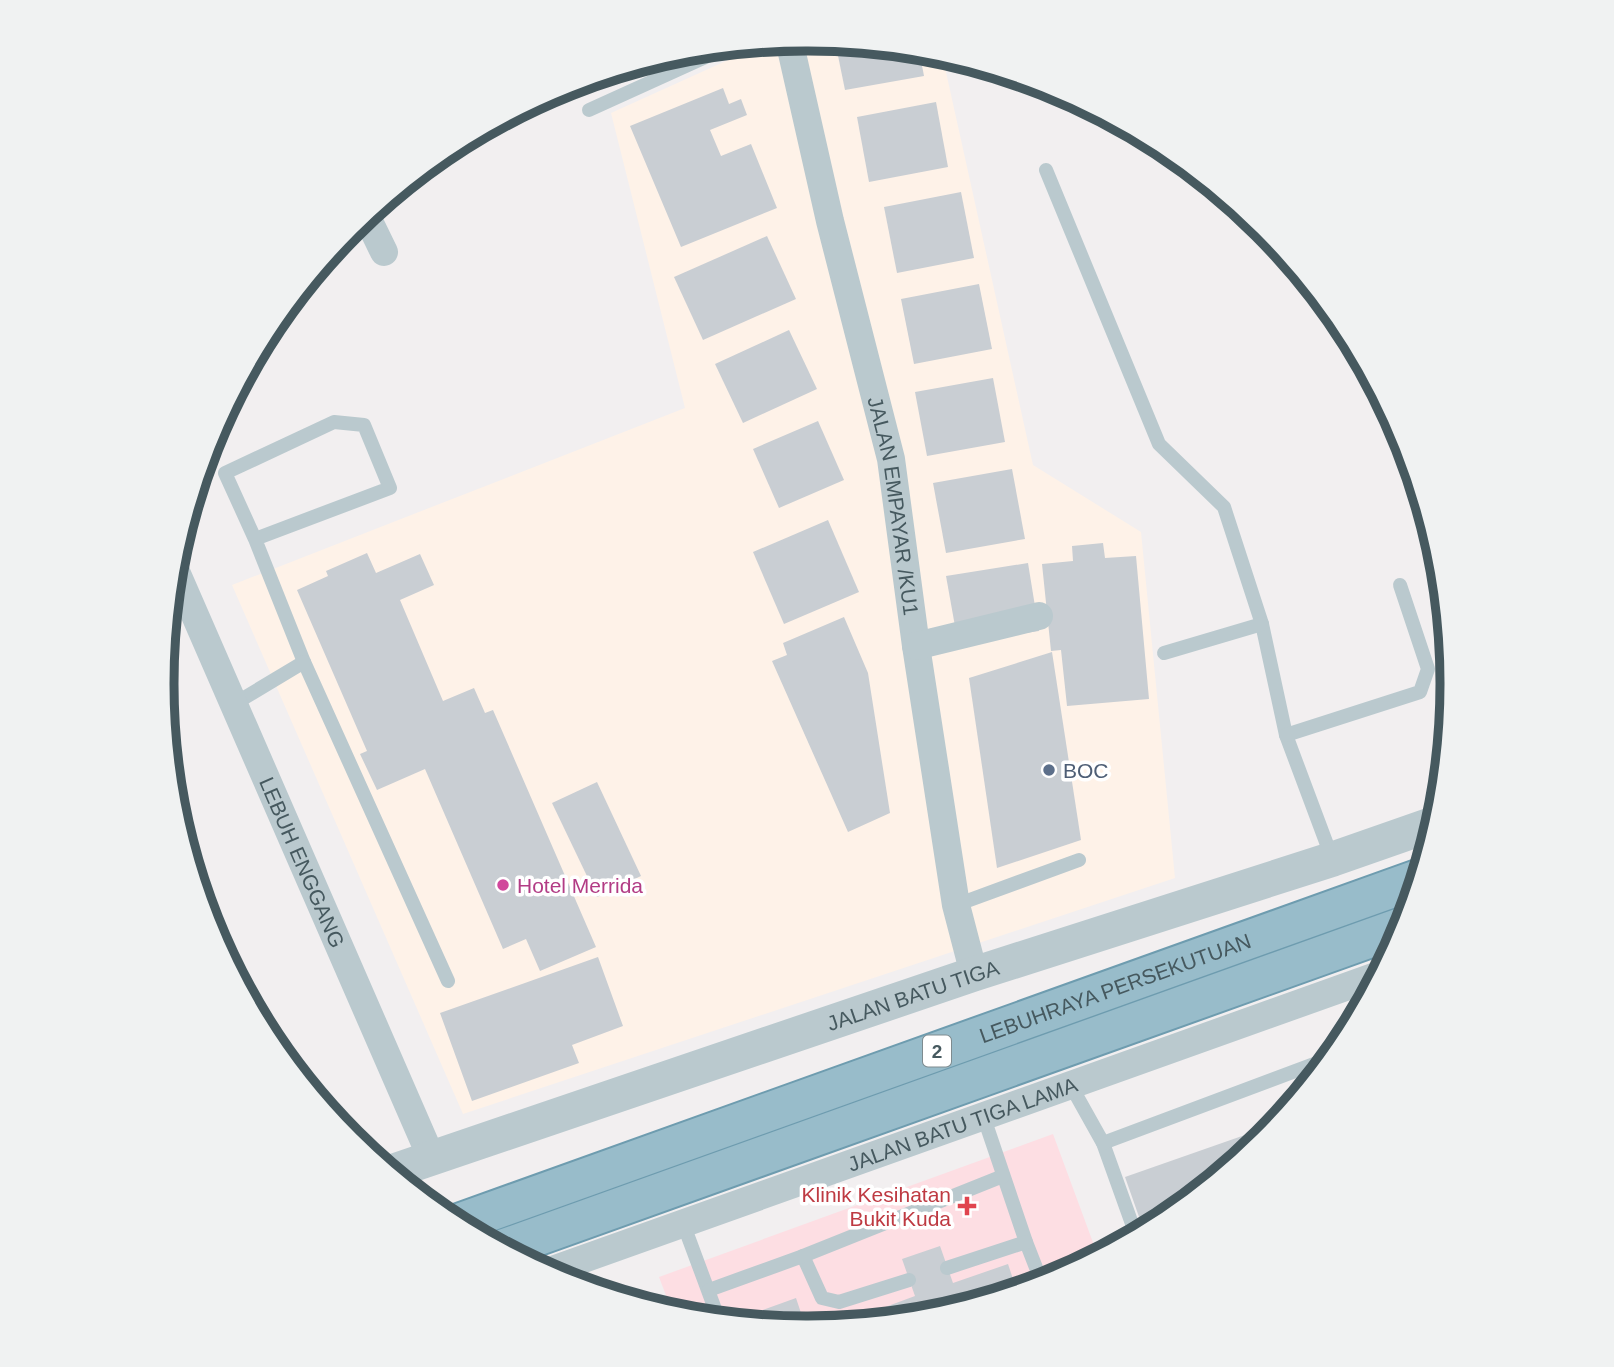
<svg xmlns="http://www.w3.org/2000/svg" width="1614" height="1367" font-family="Helvetica,sans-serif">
	<rect width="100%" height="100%" fill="#f2eff0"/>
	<path fill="#fef2e8" d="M807,39L942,54L1033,465L1141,532L1175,878L463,1114L232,585L685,408L611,113L768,42Z"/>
	<path fill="#fddee3" d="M1053,1134L1098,1256L1053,1280L932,1316L807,1328L673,1314L659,1277Z"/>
	<g fill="#c9ced3">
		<path d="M835,41L919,50L924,76L845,90Z"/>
		<path d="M723,88L729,104L741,99L747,115L710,130L721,156L751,144L777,208L681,247L630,126Z"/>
		<path d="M936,102L948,167L869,182L857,117Z"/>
		<path d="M961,192L974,258L897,273L884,207Z"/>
		<path d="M767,236L796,299L703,340L674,277Z"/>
		<path d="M979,284L992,349L914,364L901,299Z"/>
		<path d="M789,330L817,389L743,423L715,364Z"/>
		<path d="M993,378L1005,442L927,456L915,392Z"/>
		<path d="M818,421L844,480L779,508L753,449Z"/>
		<path d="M1012,469L1025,539L946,553L933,483Z"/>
		<path d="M828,520L859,592L784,624L753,552Z"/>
		<path d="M1103,543L1105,558L1136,556L1149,699L1067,706L1061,650L1051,651L1042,564L1073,561L1072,546Z"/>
		<path d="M367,553L376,573L420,554L434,585L400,600L443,701L474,688L485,713L493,710L596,947L540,971L526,939L503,949L425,769L377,790L360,754L367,751L297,590L328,576L326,571Z"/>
		<path d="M1028,563L1039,631L958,643L946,576Z"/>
		<path d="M844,617L868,673L890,813L848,832L772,661L787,655L783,643Z"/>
		<path d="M1052,652L1081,840L997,868L969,678Z"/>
		<path d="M597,782L641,876L597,897L552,803Z"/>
		<path d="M210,892L219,921L209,924L200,895Z"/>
		<path d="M598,957L623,1026L572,1045L579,1063L472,1101L440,1013Z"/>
		<path d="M1276,1124L1263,1140L1165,1220L1144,1231L1125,1177Z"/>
		<path d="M940,1246L953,1283L1008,1264L1017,1291L932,1316L834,1326L915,1296L902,1259Z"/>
		<path d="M796,1298L806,1328L743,1322L741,1318Z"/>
	</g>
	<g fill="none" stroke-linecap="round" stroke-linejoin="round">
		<defs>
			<g id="trunk">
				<path id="s5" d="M456,1224L1418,879"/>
				<path d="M502,1249L1404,926"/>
			</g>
		</defs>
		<use href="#trunk" stroke="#6e9caf" stroke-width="42"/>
		<g stroke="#bac9ce" stroke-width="14">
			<path d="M589,110L730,46"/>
			<path d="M1046,170L1159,444L1224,507L1262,624L1286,735L1332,858"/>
			<path d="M255,539L390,488L364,425L334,422L225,473L255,539L304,662"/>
			<path d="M1164,653L1262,624"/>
			<path d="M234,704L304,662L448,981"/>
			<path d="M1286,735L1420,692L1428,669L1400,585"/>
			<path d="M956,905L1079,860"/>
			<path d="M1070,1084L1103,1143L1136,1235"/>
			<path d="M983,1115L1026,1242L1042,1283"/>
			<path d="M1103,1143L1330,1058"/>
			<path d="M683,1223L719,1320"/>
			<path d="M803,1256L822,1298L839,1302L909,1280"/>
			<path d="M947,1268L1026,1242"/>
			<path d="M709,1290L803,1256L1003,1176"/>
		</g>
		<g stroke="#bac9ce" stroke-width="28">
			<path id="s1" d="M789,40L830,221L891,459L916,646L956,905L974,974"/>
			<path d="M366,215L384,252"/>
			<path id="s2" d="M174,567L431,1157"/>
			<path d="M916,646L1039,616"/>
			<path id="s3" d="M547,1272L1379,975"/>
		</g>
		<path stroke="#bac9ce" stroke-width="35" id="s4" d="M391,1172L974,974L1333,859L1436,823"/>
		<use href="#trunk" stroke="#98bcca" stroke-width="38"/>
	</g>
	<circle fill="#5c6f8a" stroke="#fff" stroke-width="2.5" cx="1049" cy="770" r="7"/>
	<circle fill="#d1479c" stroke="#fff" stroke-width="2.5" cx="503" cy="885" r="7"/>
	<path fill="#e0444e" stroke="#fff" stroke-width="2.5" d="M963.5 1195.5h7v7h7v7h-7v7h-7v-7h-7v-7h7z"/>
	<g text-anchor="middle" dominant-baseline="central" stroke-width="7" stroke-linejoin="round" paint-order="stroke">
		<rect fill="#fff" stroke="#7e8b8f" stroke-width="2" x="923" y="1035.5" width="28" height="31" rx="5"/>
		<g font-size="19" font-weight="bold" fill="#46595f">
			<text x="937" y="1051">2</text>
		</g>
		<g font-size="21" fill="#46595f" stroke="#fff">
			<text stroke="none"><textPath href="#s1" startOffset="478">JALAN EMPAYAR /KU1</textPath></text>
			<text stroke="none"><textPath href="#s2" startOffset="322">LEBUH ENGGANG</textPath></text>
			<text stroke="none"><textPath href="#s5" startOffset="700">LEBUHRAYA PERSEKUTUAN</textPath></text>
			<text stroke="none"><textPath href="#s4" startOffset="551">JALAN BATU TIGA</textPath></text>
			<text stroke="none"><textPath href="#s3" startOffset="441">JALAN BATU TIGA LAMA</textPath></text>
		</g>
		<g font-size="21" fill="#4e5e75" stroke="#fff" text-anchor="start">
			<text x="1063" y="770">BOC</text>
		</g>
		<g font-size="21" fill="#b23c85" stroke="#fff" text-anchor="start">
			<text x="517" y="885">Hotel Merrida</text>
		</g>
		<g font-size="21" fill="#be3a42" stroke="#fff" text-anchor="end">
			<text x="951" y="1194">Klinik Kesihatan<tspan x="951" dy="24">Bukit Kuda</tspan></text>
		</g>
	</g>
	<path d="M0 0H1614V1367H0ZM806 51H808A632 632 0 0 1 1440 683V684A632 632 0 0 1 808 1316H806A632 632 0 0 1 174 684V683A632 632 0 0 1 806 51Z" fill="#f0f2f2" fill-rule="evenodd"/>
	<path fill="none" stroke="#46595f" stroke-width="9" d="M806 51H808A632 632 0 0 1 1440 683V684A632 632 0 0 1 808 1316H806A632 632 0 0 1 174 684V683A632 632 0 0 1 806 51Z"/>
</svg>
